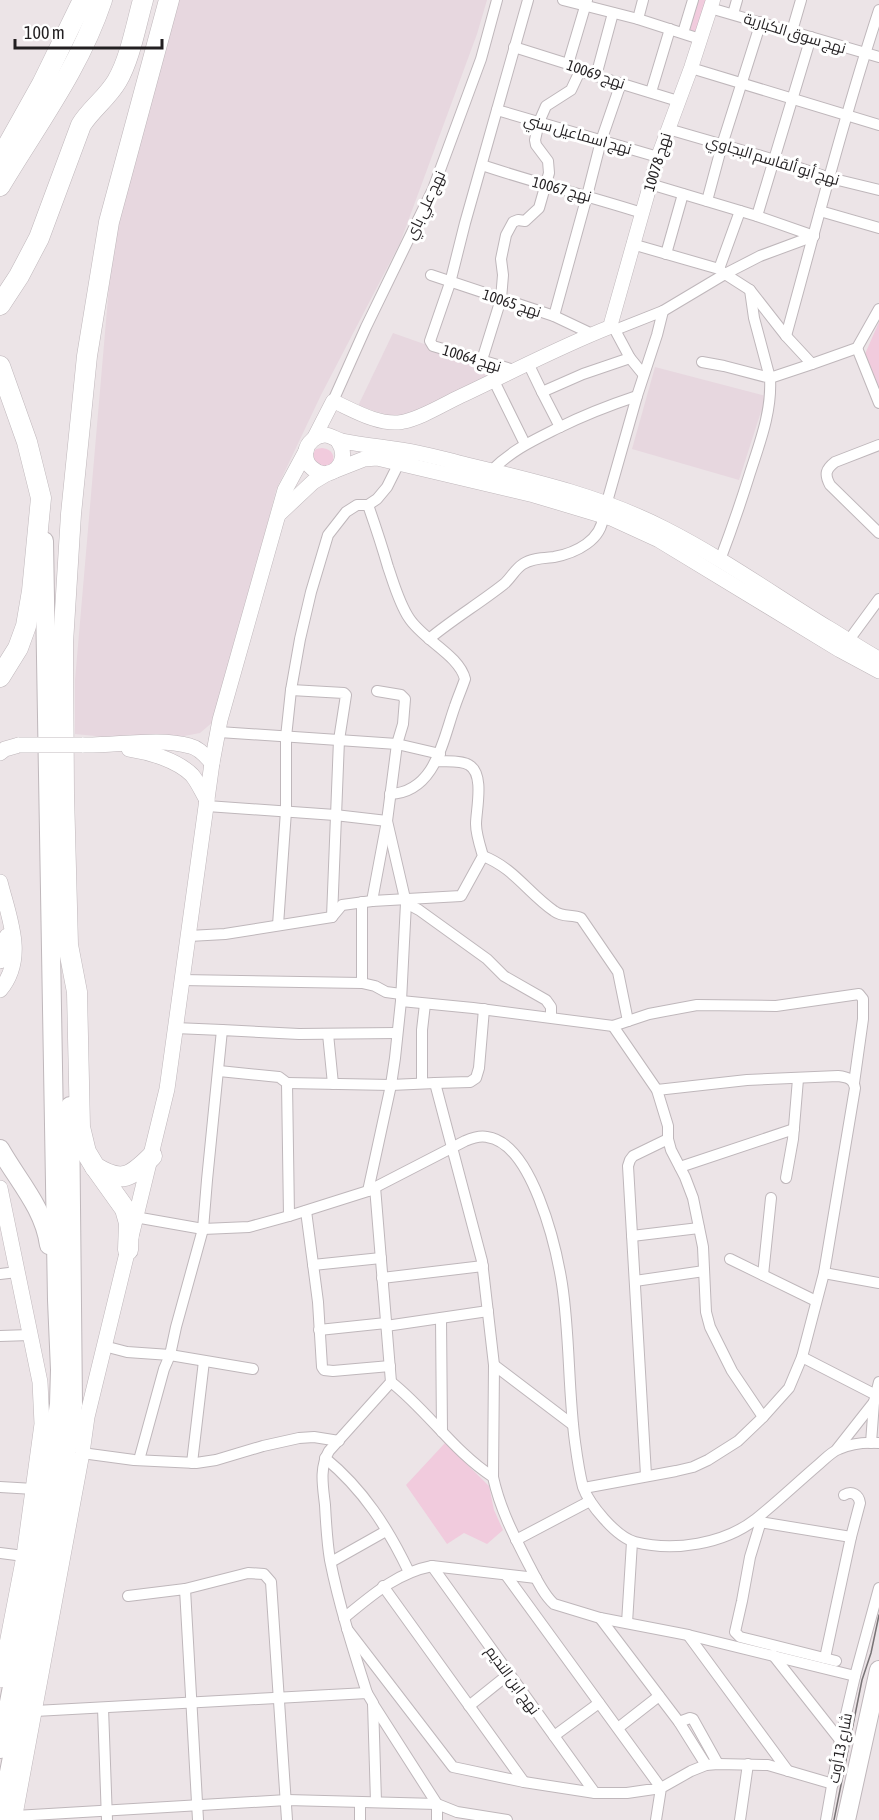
<svg xmlns="http://www.w3.org/2000/svg" width="879" height="1820" font-family="'Asap Condensed',Cairo,sans-serif">
	<rect width="100%" height="100%" fill="#ece4e7"/>
	<g fill="#e7d7df">
		<path d="M173,0H487L477,34L400,243L321,395L276,490L239,636L214,721L200,733L179,737L126,739L75,734V680L113,240Z"/>
		<path d="M393,333L495,369L498,373L401,419L358,406Z"/>
		<path d="M655,367L766,396L739,480L632,449Z"/>
	</g>
	<g fill="#f1cbdd">
		<path d="M697,0H709L697,36L688,30Z"/>
		<path d="M879,322V397L865,354Z"/>
		<path d="M322,448C333,449 336,457 331,466L317,468L312,455L316,449Z"/>
		<path d="M445,1443L489,1486L494,1510L503,1530L487,1544L464,1533L447,1544L406,1485Z"/>
	</g>
	<g fill="none" stroke-linecap="round" stroke-linejoin="round">
		<defs>
			<g id="minor">
				<path d="M563,0L638,19L700,39"/>
				<path d="M710,8L879,57"/>
				<path d="M733,14L737,0"/>
				<path d="M638,19L643,0"/>
				<path d="M792,31L801,0"/>
				<path d="M683,33L693,0"/>
				<path d="M514,47L568,64L580,71L678,101"/>
				<path d="M568,64L587,0"/>
				<path d="M691,68L879,125"/>
				<path d="M596,76L613,13"/>
				<path d="M651,92L670,29"/>
				<path d="M497,110L658,157"/>
				<path d="M668,129L775,160L830,178L879,190"/>
				<path d="M482,165C535,183 589,196 642,213"/>
				<path d="M650,184L757,216L814,236"/>
				<path d="M707,201L722,145L761,22"/>
				<path d="M820,211L879,228"/>
				<path d="M757,216L811,37"/>
				<path d="M632,244L719,269L725,274L760,256L814,236"/>
				<path d="M666,254L683,194"/>
				<path d="M719,269L740,211"/>
				<path d="M431,275L554,316L592,334"/>
				<path d="M750,290L754,318L770,378L812,364"/>
				<path d="M663,311L725,274L750,290L786,336L812,364L857,348L879,309"/>
				<path d="M554,316L587,196L601,141L621,83"/>
				<path d="M615,330L630,358L643,374"/>
				<path d="M786,336C816,227 844,117 879,10"/>
				<path d="M857,348L879,403"/>
				<path d="M482,360L501,299L503,275L501,259L506,235L513,222L518,220L525,221L539,208L549,173L548,161L536,145L535,140L539,122L546,106L571,90L580,71"/>
				<path d="M702,362L724,366L770,378C772,411 760,442 750,473C741,502 731,531 720,560"/>
				<path d="M528,363L542,392"/>
				<path d="M514,370L433,346L430,341L450,283L465,223L528,0"/>
				<path d="M494,381L525,444"/>
				<path d="M333,401L366,327L433,189L481,59L497,0"/>
				<path d="M560,427L542,392L583,374L630,358"/>
				<path d="M879,445L835,462C826,469 824,474 830,485L879,533"/>
				<path d="M491,471C512,450 532,441 558,428C584,415 610,405 637,396"/>
				<path d="M368,505C375,525 382,546 388,567C394,584 399,603 409,618C423,640 459,655 465,679C462,688 458,697 455,706C443,739 436,792 390,794"/>
				<path d="M429,639C453,619 480,603 504,584C511,578 515,569 523,564C532,558 544,558 554,557C576,553 602,540 603,516L637,396L657,335L663,311L615,330L610,327"/>
				<path d="M846,644L879,599"/>
				<path d="M291,690L344,693L346,695L339,740L332,917"/>
				<path d="M219,732L397,744L440,754"/>
				<path d="M207,806L335,815L387,821L406,903L401,1001L395,1058L391,1085L368,1191"/>
				<path d="M483,856C514,868 528,893 554,911C563,918 572,914 581,918L618,972L628,1021"/>
				<path d="M372,901L387,821L397,744L403,724L405,699L401,695L377,691"/>
				<path d="M362,902V983"/>
				<path d="M406,903L419,910L487,959L504,976L546,1000L551,1007V1017"/>
				<path d="M278,925L286,811V737L291,690L300,639L311,592L328,535L346,512L357,505H368L377,499L387,487L399,463"/>
				<path d="M189,936L225,934L332,917L342,905L372,901L461,896L483,856C480,846 476,834 476,824C476,810 485,774 469,765C461,760 446,762 437,761"/>
				<path d="M181,980L362,983L375,986L386,992L401,994"/>
				<path d="M401,1001L473,1008L613,1026L649,1014L697,1005L776,1006L859,994L863,999V1019L854,1083"/>
				<path d="M613,1026L657,1090L668,1126V1139L671,1150L685,1177L693,1198L703,1247L706,1312L710,1327L732,1371L763,1417"/>
				<path d="M175,1028L222,1030"/>
				<path d="M328,1034L333,1084"/>
				<path d="M219,1071L279,1077L287,1083L289,1216"/>
				<path d="M287,1083L391,1085L435,1083L482,1261L494,1365L493,1477"/>
				<path d="M422,1083V1030L425,1004"/>
				<path d="M435,1083L470,1082L476,1078L479,1068L484,1009"/>
				<path d="M680,1167L794,1129"/>
				<path d="M786,1178L793,1139L798,1079"/>
				<path d="M306,1211L318,1302L322,1367L324,1370L333,1371L390,1366"/>
				<path d="M135,1217L203,1229L249,1227L289,1216L368,1191L465,1141C472,1138 480,1135 487,1137C532,1143 556,1246 562,1284C570,1336 568,1390 575,1442C577,1457 579,1472 583,1487C589,1504 616,1537 635,1542C674,1552 724,1544 756,1519C777,1502 797,1483 818,1465C824,1460 831,1452 839,1449C852,1443 865,1442 879,1443"/>
				<path d="M632,1236L699,1228"/>
				<path d="M730,1259L816,1301"/>
				<path d="M313,1265L381,1258"/>
				<path d="M824,1273L879,1283"/>
				<path d="M0,1274L17,1272"/>
				<path d="M763,1275L771,1198"/>
				<path d="M382,1278L483,1266"/>
				<path d="M635,1281L704,1271"/>
				<path d="M441,1318L442,1432"/>
				<path d="M386,1326L488,1311"/>
				<path d="M319,1330L386,1323"/>
				<path d="M0,1336L30,1335"/>
				<path d="M104,1346L127,1352L170,1355L253,1369"/>
				<path d="M802,1357L876,1395"/>
				<path d="M494,1365L573,1425"/>
				<path d="M391,1382C428,1411 454,1452 493,1477C500,1509 514,1536 529,1565C536,1578 543,1594 554,1604L600,1618L688,1635L855,1676"/>
				<path d="M871,1443L874,1402L879,1382"/>
				<path d="M837,1449L874,1402"/>
				<path d="M82,1453L134,1460L196,1463L216,1460L263,1446L299,1438L314,1437L339,1441"/>
				<path d="M325,1458C363,1489 388,1528 409,1572"/>
				<path d="M139,1460L164,1369L170,1355L176,1327L203,1229L207,1180L222,1030L299,1034L396,1033"/>
				<path d="M192,1463L204,1361"/>
				<path d="M646,1475L628,1166L630,1160L633,1156L668,1139"/>
				<path d="M0,1487L34,1489"/>
				<path d="M584,1488L676,1471L693,1467L708,1460L738,1441L763,1417L789,1388L802,1357L824,1273L855,1088C854,1079 847,1077 838,1076L747,1080L657,1090"/>
				<path d="M754,1521L851,1537"/>
				<path d="M761,1521L750,1557L742,1601L735,1632L740,1637L836,1661"/>
				<path d="M516,1540L590,1501"/>
				<path d="M0,1553L24,1556"/>
				<path d="M331,1562L386,1531"/>
				<path d="M432,1566L595,1793"/>
				<path d="M383,1586L524,1782"/>
				<path d="M185,1589L248,1573L264,1574L271,1582L287,1820"/>
				<path d="M128,1596L185,1589L198,1820"/>
				<path d="M344,1618C371,1596 396,1573 432,1566L536,1578"/>
				<path d="M600,1618L679,1722L706,1765"/>
				<path d="M627,1623L632,1542"/>
				<path d="M347,1629L453,1767L524,1782L595,1793H627L661,1788L506,1575"/>
				<path d="M688,1635L788,1771"/>
				<path d="M773,1655L840,1740"/>
				<path d="M825,1658L851,1537L860,1503C859,1495 852,1490 844,1495"/>
				<path d="M367,1693C353,1649 339,1605 330,1560C327,1542 326,1524 325,1505C323,1487 319,1468 329,1451L391,1382L375,1187"/>
				<path d="M373,1704L437,1804V1820"/>
				<path d="M469,1706L509,1674"/>
				<path d="M103,1708L107,1820"/>
				<path d="M35,1711L367,1693L373,1703L376,1802"/>
				<path d="M679,1722L690,1718L693,1719L718,1764"/>
				<path d="M618,1728L659,1696"/>
				<path d="M554,1736L599,1703"/>
				<path d="M360,1802V1820"/>
				<path d="M15,1816L287,1800L437,1804L457,1812L507,1820"/>
				<path d="M656,1820L661,1788L691,1771L706,1765L718,1764L768,1765L833,1784"/>
				<path d="M740,1820L748,1764"/>
				<path d="M826,1820L840,1740L855,1676L879,1588"/>
			</g>
			<path id="tertiary" d="M314,438L333,401C353,410 379,426 402,422C422,418 442,405 461,396C510,373 559,347 610,327L658,157L691,68L713,0"/>
			<g id="secondary">
				<path d="M338,441C353,463 328,484 312,468C307,464 305,457 306,451C307,443 316,435 325,435C331,435 336,440 342,441C367,446 393,448 418,453C434,456 450,461 467,465C534,481 603,497 665,529C722,558 774,595 828,628C845,638 862,650 879,659"/>
				<path d="M336,470L364,459L377,458L534,495L611,518L659,540L840,650L879,671"/>
				<path d="M279,514L313,482L328,473"/>
				<path d="M82,745C115,746 159,737 190,746C199,748 207,757 212,763"/>
				<path d="M129,749C149,752 177,760 192,775C198,782 202,792 207,800"/>
				<path d="M0,753L5,749L19,745"/>
				<path d="M0,882C9,918 27,958 0,990"/>
				<path d="M0,961L6,948L7,936"/>
				<path d="M0,1188L40,1382L42,1424L24,1556L0,1680"/>
				<path d="M14,1820L82,1453L87,1417L167,1089L212,763L220,720L285,490L306,451"/>
			</g>
			<g id="primary">
				<path d="M0,1149C18,1181 44,1208 49,1245"/>
				<path d="M0,1749L36,1562L59,1404L60,1370L57,1300L44,541"/>
				<path d="M0,1818L50,1564L73,1405L70,1106"/>
				<path d="M846,1820L879,1670"/>
			</g>
			<g id="motorway">
				<path d="M0,159L42,84L83,0"/>
				<path d="M0,186C37,124 79,69 102,0"/>
				<path d="M0,305L19,276L39,238L81,125C91,109 107,98 117,81C130,59 136,25 143,0"/>
				<path d="M0,366L27,442L41,498L32,591L26,626L18,648L0,677"/>
				<path d="M95,1167C122,1184 131,1177 152,1156"/>
				<path d="M128,1250L129,1223L125,1209L95,1167L86,1152L80,1127L77,992L68,945L64,794L63,643L71,514L87,356L109,222L169,0"/>
			</g>
		</defs>
		<use href="#minor" stroke="#bfb7bb" stroke-width="12"/>
		<use href="#tertiary" stroke="#bfb7bb" stroke-width="15"/>
		<use href="#secondary" stroke="#bfb7bb" stroke-width="16"/>
		<use href="#primary" stroke="#bfb7bb" stroke-width="20"/>
		<use href="#motorway" stroke="#bfb7bb" stroke-width="21"/>
		<use href="#minor" stroke="#fff" stroke-width="10"/>
		<use href="#tertiary" stroke="#fff" stroke-width="14"/>
		<use href="#secondary" stroke="#fff" stroke-width="15"/>
		<use href="#primary" stroke="#fff" stroke-width="18"/>
		<use href="#motorway" stroke="#fff" stroke-width="20"/>
		<path stroke="#787375" stroke-width="1.5" d="M834,1820L862,1680L871,1653L879,1615"/>
		<defs>
			<path id="secondary-bridge" d="M19,745H82"/>
		</defs>
		<use href="#secondary-bridge" stroke="#bfb7bb" stroke-width="16" stroke-linecap="butt"/>
		<use href="#secondary-bridge" stroke="#fff" stroke-width="15"/>
	</g>
	<g text-anchor="middle" dominant-baseline="central" stroke-width="6" stroke-linejoin="round" paint-order="stroke">
		<g font-size="15" fill="#221f21" stroke="#fff">
			<text transform="translate(795 33) rotate(17)">نهج سوق الكبارية</text>
			<text transform="translate(596 74) rotate(19)">نهج 10069</text>
			<text transform="translate(578 134) rotate(16)">نهج اسماعيل سني</text>
			<text transform="translate(773 160) rotate(17)">نهج أبو ألقاسم البجاوي</text>
			<text transform="translate(657 162) rotate(-73)">نهج 10078</text>
			<text transform="translate(562 189) rotate(15)">نهج 10067</text>
			<text transform="translate(425 205) rotate(-65)">نهج علي باي</text>
			<text transform="translate(512 303) rotate(18)">نهج 10065</text>
			<text transform="translate(472 358) rotate(17)">نهج 10064</text>
			<text transform="translate(513 1680) rotate(54)">نهج ابن النديم</text>
			<text transform="translate(840 1748) rotate(-79)">شارع 13 أوت</text>
		</g>
	</g>
	<path d="M15 39v9h147v-9" fill="none" stroke="#221f21" stroke-width="3"/>
	<text x="24" y="39" font-size="18" fill="#221f21" stroke="#ffffff" stroke-width="4.5" paint-order="stroke">100 m</text>
</svg>
